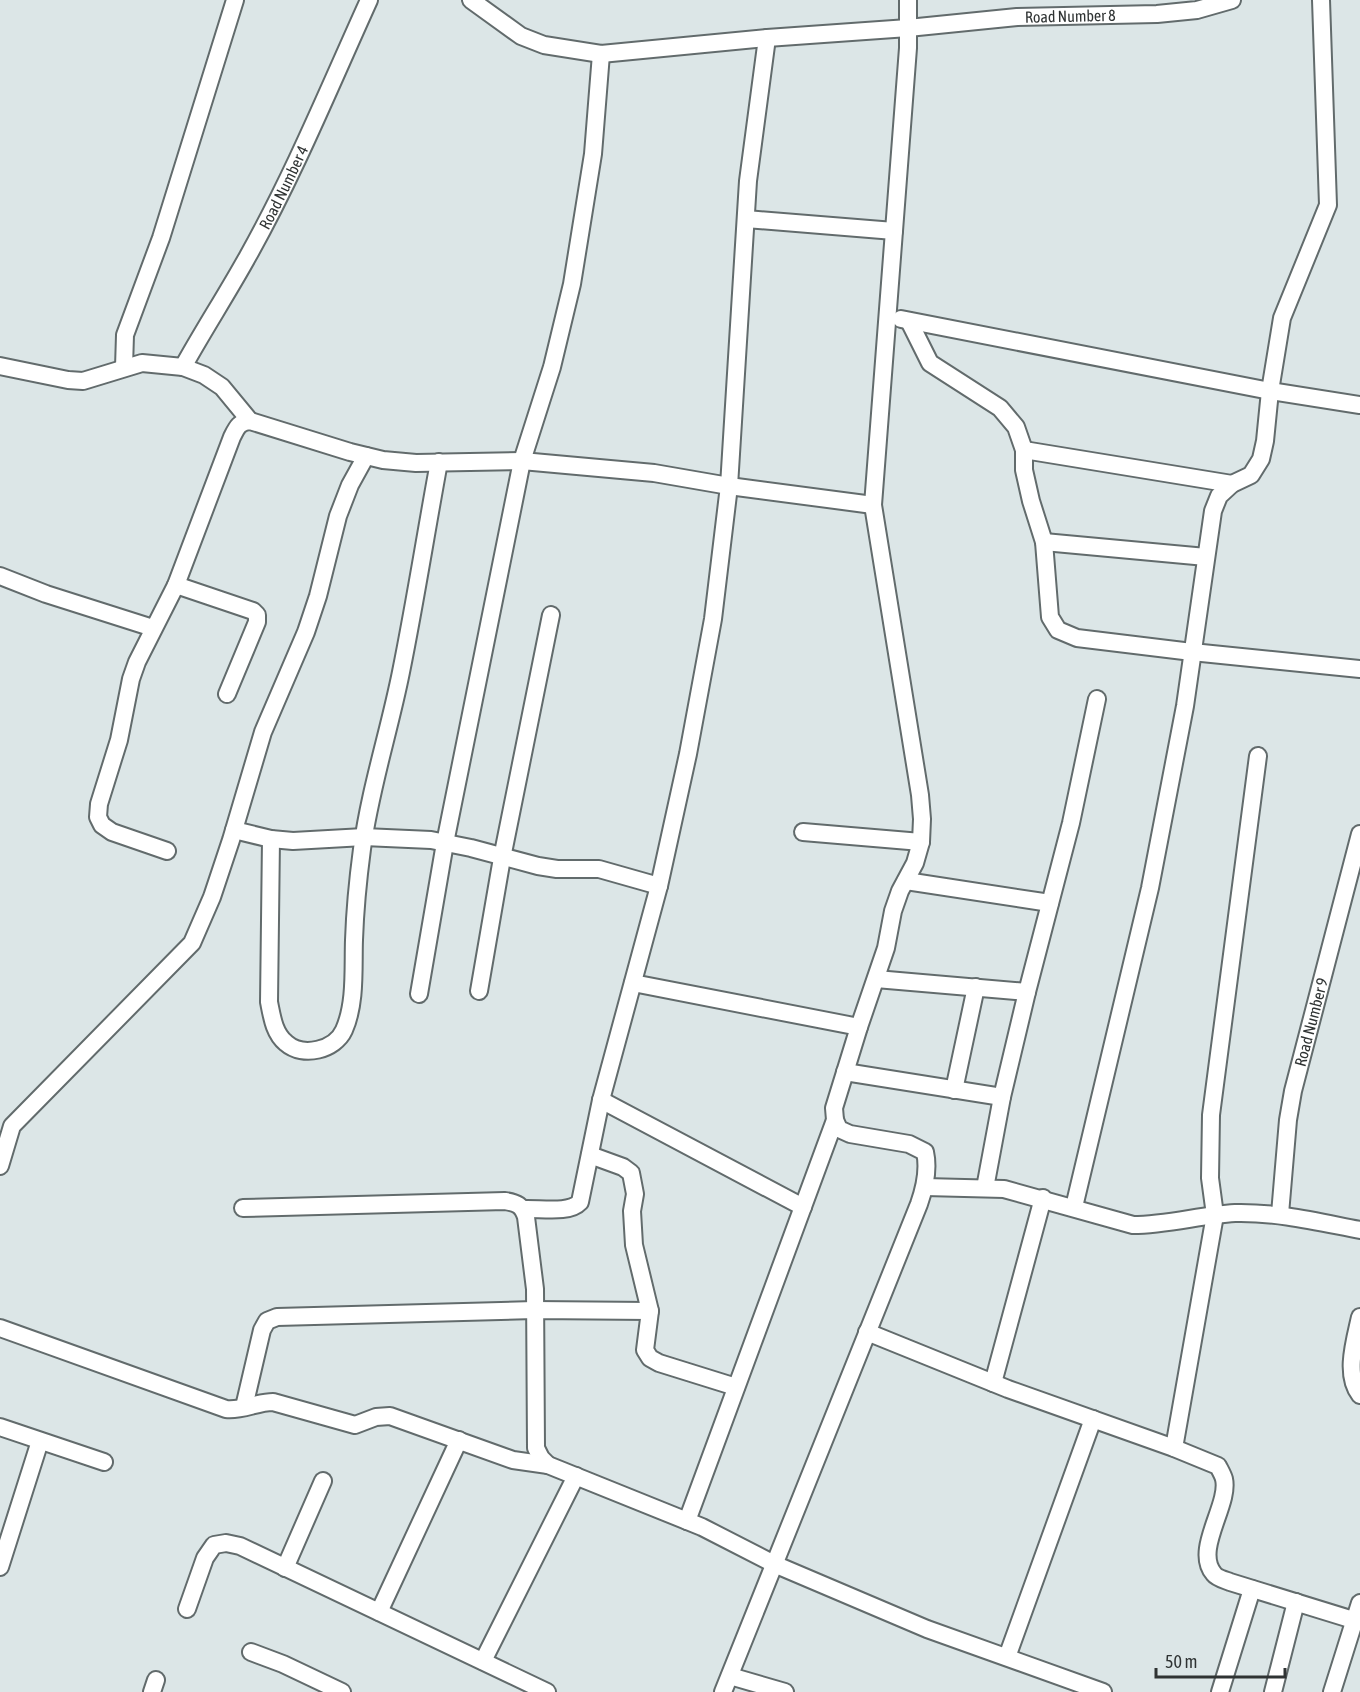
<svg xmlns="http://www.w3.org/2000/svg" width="1360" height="1692" font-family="'Asap Condensed',sans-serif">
	<rect width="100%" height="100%" fill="#dce6e7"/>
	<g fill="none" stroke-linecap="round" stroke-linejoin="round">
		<defs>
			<g id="minor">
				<path id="s1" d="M471,0L521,36L544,45L601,54L767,38L908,28L1017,17L1157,14L1197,10L1232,0"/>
				<path d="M746,219L894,231"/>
				<path d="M901,319L1270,391L1360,405"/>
				<path d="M909,321L930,363L1000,408L1016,427L1024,450V470L1031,501L1044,542L1050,617L1058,630L1077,638L1192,652L1360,669"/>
				<path d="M0,366L68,380L83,381L142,363L183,367L204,375L222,387L250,421"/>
				<path d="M124,367L125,335L161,238L235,0"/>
				<path id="s2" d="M183,367C204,329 227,294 248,256C294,174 330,86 369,0"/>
				<path d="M1024,450L1232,484"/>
				<path d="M1044,542L1206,557"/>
				<path d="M0,576L46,594L153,628"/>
				<path d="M176,585L253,611L257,615V622L227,694"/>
				<path d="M234,830L271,839L293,841L364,837L431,840L471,848L538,866L557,869H599L659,886"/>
				<path d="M803,832L921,842"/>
				<path d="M271,839L269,1002C272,1017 274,1033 286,1043C303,1058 335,1050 344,1030C356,1003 353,968 354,940C355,910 358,879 362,849C370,789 389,732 401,672C415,603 426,532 439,462"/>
				<path d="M167,851L112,832L102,825L98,817L99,804L119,740L131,679L137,662L176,585L232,437C237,427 239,422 250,421L350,452L383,460L416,463L522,461L654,473L729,486L873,505"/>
				<path d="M906,881L1050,903"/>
				<path d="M876,979L1027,992"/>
				<path d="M633,983L859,1027"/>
				<path d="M479,991L502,858L551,615"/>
				<path d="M419,994L445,843L522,461L552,367L572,284L593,154L601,54"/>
				<path d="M845,1072L1002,1097"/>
				<path d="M954,1090L976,987"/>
				<path d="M601,1100L803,1207"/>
				<path d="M590,1155L623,1167L631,1173L635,1194L632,1211L634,1245L650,1311L645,1350L650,1358L659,1363L736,1387"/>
				<path d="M0,1166L12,1126L192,943L212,897L231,840L263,732L306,632L318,596L338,516L350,485L366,456"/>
				<path d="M925,1187L1004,1189L1133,1225C1167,1225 1201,1215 1235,1213C1278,1212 1318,1222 1360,1230"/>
				<path d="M985,1188L1002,1097L1027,992L1071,823L1097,699"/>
				<path d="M1074,1207L1150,888L1185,706L1213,511L1219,496L1232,484L1251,475L1261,459L1265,441L1270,391L1282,318L1328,205L1321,0"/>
				<path d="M243,1208L505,1201C517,1203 522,1205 526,1217L535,1289L536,1448L541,1458L548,1465L702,1527L774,1564L927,1629L1103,1692"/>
				<path d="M523,1209C540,1208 569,1214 580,1202L601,1100L659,886L688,754L713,619L729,486L748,181L767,38"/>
				<path id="s3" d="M1280,1214L1288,1120L1293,1091L1360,834"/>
				<path d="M1360,1317C1355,1340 1344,1375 1360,1395"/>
				<path d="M0,1328L226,1409C242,1411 257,1402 273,1402L355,1425L376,1417L390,1416L513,1460L548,1465"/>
				<path d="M867,1332L1008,1389L1174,1448L1218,1466C1220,1470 1223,1475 1224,1479C1230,1505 1193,1550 1214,1574C1217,1578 1225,1580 1230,1582L1360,1622"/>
				<path d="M993,1383L1043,1198"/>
				<path d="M244,1407L262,1330L267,1321L277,1317L534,1310L650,1311"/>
				<path d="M0,1427L104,1462"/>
				<path d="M1174,1448L1215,1215L1210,1178L1211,1115L1258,756"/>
				<path d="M687,1521L835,1120"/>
				<path d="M0,1567L40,1441"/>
				<path d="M285,1568L323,1481"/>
				<path d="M187,1609L205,1558L214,1545L226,1543L240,1546L547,1692"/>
				<path d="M379,1612L459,1440"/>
				<path d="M251,1652L283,1664L342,1692"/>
				<path d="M1007,1657L1093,1419"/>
				<path d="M483,1661L576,1476"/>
				<path d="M730,1676L785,1692"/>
				<path d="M152,1692L156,1680"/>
				<path d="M723,1692L919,1204C925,1187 929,1170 925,1152L909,1144L850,1134L839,1129L835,1120L834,1108L859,1027L886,948L893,911L900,891L915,863L921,842L922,819L920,795L873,505L908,48V0"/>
				<path d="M1220,1692L1252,1589"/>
				<path d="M1273,1692L1296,1602"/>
				<path d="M1332,1692L1360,1603"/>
			</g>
		</defs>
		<use href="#minor" stroke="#626b6c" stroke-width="20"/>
		<use href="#minor" stroke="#fff" stroke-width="16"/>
	</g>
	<g text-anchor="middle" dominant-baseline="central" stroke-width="6" stroke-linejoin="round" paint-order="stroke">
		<g font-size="16" fill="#2f3333" stroke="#dce6e7">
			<text stroke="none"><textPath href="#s1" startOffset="615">Road Number 8</textPath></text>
			<text stroke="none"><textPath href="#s2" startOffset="206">Road Number 4</textPath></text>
			<text stroke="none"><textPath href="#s3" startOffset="195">Road Number 9</textPath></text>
		</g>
	</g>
	<path d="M1156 1668v9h129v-9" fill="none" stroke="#2f3333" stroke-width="3"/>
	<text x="1165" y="1668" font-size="18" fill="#2f3333" stroke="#dce6e7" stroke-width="4.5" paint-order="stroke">50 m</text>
</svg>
